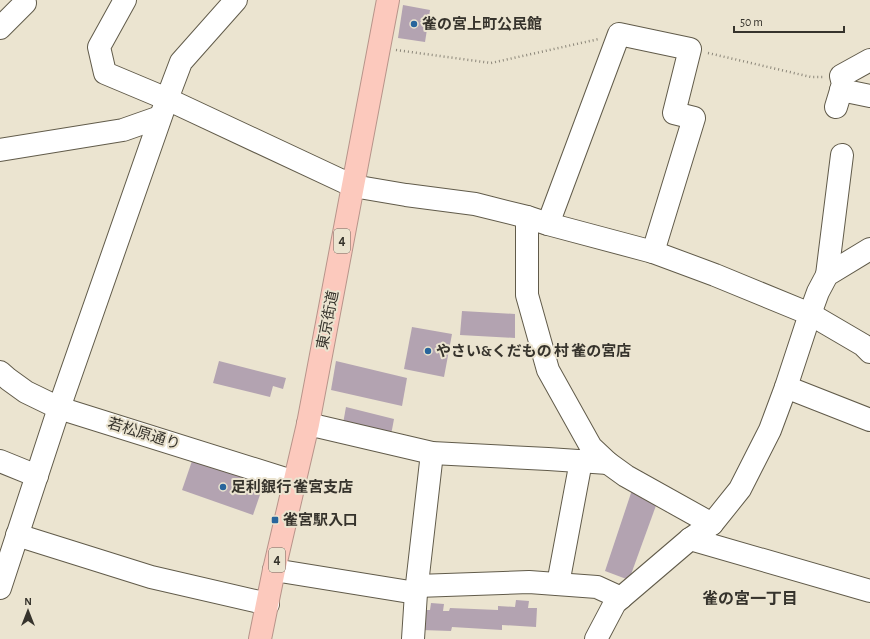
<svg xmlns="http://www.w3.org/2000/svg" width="870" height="639" font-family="'Alegreya Sans','Noto Sans JP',sans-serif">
	<rect width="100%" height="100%" fill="#ebe4d0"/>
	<g fill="#b3a3b1">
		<path d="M403,5L430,10L425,42L398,38Z"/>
		<path d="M462,311L515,314V338L460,335Z"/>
		<path d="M412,327L452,334L444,377L404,369Z"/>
		<path d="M219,361L286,378L283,389L273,386L270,397L213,383Z"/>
		<path d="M336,361L407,378L402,406L331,390Z"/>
		<path d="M346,407L394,419L390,440L342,429Z"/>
		<path d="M193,458L264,483L253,515L182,490Z"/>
		<path d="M632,490L658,500L629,580L605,571Z"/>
		<path d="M516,600L529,601L528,608H537L536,627L502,625V630L452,627L451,631L421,630L420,610H430L431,603L444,604L443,611H449L450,608L498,610V606L515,607Z"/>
	</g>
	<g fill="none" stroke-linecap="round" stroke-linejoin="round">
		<defs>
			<g id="minor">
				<path d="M125,0L99,47L105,73L167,99L353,186L406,195L475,204L527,217L548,224L653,252L715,275L810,314L863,345L870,352"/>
				<path d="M0,28L25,3"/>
				<path d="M841,90L870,96"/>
				<path d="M836,107L843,84L841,76L870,60"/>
				<path d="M0,150L123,130L160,117"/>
				<path d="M527,217V295L548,370L591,447L608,463L626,476L712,524"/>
				<path d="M548,224L619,34L690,49L674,113L694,118L653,252"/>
				<path d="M827,275L842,155"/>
				<path d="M0,372L8,379L26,392L59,408L295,482"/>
				<path d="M786,387L870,420"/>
				<path d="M308,424L432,453L548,459L608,463"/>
				<path d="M0,461L37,476"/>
				<path d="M17,535L151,577L268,604"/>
				<path d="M690,539L870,591"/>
				<path d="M274,570L416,593"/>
				<path d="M558,584L581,461"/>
				<path d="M417,586L529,582L597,587L621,598"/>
				<path d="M0,588L59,408L167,99L181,62L236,0"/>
				<path d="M413,639L416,593L432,453"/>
				<path d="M596,639L615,603L690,539L712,524L740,489L770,430L786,387L810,314L818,292L827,275L870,249"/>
			</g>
			<path id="highway" d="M260,639L274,570L308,424L388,0"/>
		</defs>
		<use href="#minor" stroke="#615b4a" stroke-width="24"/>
		<use href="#highway" stroke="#b7948a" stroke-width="24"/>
		<g stroke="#8b8679" stroke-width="2.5" stroke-dasharray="1 3" stroke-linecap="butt">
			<path d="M396,50L491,63L599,39"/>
			<path d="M708,53L811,77H824"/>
		</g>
		<use href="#minor" stroke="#fff" stroke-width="22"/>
		<use href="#highway" stroke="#fcc9bd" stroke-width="22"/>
	</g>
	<g fill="#28659c" stroke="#ebe4d0" stroke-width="1.5">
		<circle cx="414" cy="24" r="4"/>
		<circle cx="428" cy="351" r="4"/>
		<circle cx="223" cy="487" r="4"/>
		<rect x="271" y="516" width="8" height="8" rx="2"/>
	</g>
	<g text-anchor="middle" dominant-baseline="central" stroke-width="4" stroke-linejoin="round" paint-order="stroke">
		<g fill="#ebe4d0" stroke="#6c685d" stroke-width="1">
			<rect x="334" y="229" width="16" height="24" rx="3"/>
			<rect x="269" y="548" width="16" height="24" rx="3"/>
		</g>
		<g font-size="14" font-weight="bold" fill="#36332c">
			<text x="342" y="241">4</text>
			<text x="277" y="560">4</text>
		</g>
		<g font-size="15" font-weight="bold" fill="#36332c" stroke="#ebe4d0" text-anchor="start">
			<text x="422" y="24">雀の宮上町公民館</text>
			<text x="436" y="351">やさい&amp;くだもの 村 雀の宮店</text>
			<text x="231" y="487">足利銀行 雀宮支店</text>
			<text x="283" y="520">雀宮駅入口</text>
		</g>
		<g font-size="15" fill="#36332c" stroke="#ebe4d0">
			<text transform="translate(328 320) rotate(-79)">東京街道</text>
			<text transform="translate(144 434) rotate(17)">若松原通り</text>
		</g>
		<g font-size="16" font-weight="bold" fill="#36332c" stroke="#ebe4d0">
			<text x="750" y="599">雀の宮一丁目</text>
		</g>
	</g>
	<g transform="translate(28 611)" stroke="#ebe4d0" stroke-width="3" paint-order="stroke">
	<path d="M0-3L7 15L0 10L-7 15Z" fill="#36332c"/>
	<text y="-6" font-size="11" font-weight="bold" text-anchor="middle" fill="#36332c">N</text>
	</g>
	<path d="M734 26v6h110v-6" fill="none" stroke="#36332c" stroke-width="2"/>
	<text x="740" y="26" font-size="12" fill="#36332c" stroke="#ebe4d0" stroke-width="3" paint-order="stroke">50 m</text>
</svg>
